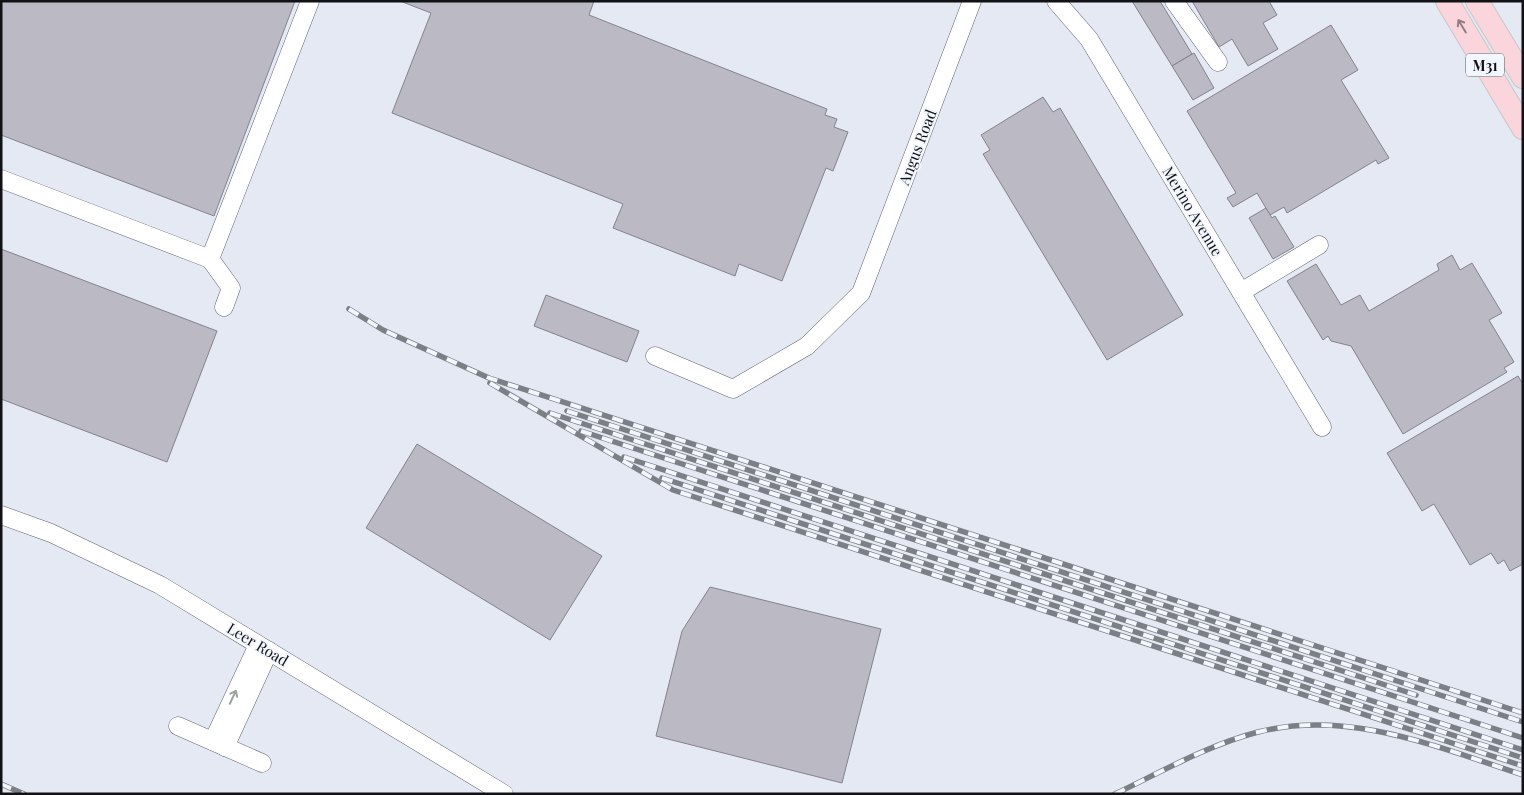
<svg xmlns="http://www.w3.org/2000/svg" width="1524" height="795" font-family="'Playfair Display',serif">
	<rect width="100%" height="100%" fill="#e4e9f4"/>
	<g fill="#bab9c4" stroke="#83838d">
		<path d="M1,1H295L214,216L1,135Z"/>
		<path d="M400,1H594L589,15L827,109L825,115L837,119L834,127L848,132L833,171L826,168L782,281L739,264L735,276L613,228L623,204L392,113L431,13Z"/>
		<path d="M1132,1H1160L1192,54L1172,66Z"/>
		<path d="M1192,1H1269L1277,15L1263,23L1278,49L1248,66L1232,39L1219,47Z"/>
		<path d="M1331,25L1358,70L1341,80L1389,158L1378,164L1376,160L1287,213L1284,207L1270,215L1257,193L1233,207L1227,198L1236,193L1187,111Z"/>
		<path d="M1194,53L1214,88L1193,100L1172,66Z"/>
		<path d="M1043,97L1053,112L1060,108L1183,315L1107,360L983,154L990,150L981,135Z"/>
		<path d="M1266,208L1272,218L1275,216L1294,247L1273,259L1249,218Z"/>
		<path d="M1,249L217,331L167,462L1,399Z"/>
		<path d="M1452,255L1460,270L1472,263L1502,313L1489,320L1514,362L1504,368L1507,372L1403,434L1351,346L1331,341L1328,336L1323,340L1287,281L1316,264L1341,305L1360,295L1369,311L1439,270L1437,264Z"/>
		<path d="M546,295L639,331L627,362L534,326Z"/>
		<path d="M1518,376L1523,384V564L1510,571L1504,560L1498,564L1491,553L1470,565L1434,504L1422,511L1387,453Z"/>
		<path d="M417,444L602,556L550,640L366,528Z"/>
		<path d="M710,587L881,629L842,783L656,736L682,631Z"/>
	</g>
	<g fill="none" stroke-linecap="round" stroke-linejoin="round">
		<defs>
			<g id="minor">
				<path d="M1056,1L1089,39L1322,427"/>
				<path d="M1174,1L1218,62"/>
				<path d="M1,179L210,259L310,1"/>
				<path d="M210,259L231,288L224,307"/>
				<path d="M1241,292L1319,245"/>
				<path d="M655,356L733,389L807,346L861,293L972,1"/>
				<path d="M1,515L51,533L160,585L504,794"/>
				<path d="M178,726L262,763"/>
				<path d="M213,741L258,645"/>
				<path d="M225,747L269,651"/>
			</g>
			<g id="major">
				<path d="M1447,1L1523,128"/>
				<path d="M1477,1L1523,77"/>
			</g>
		</defs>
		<use href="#minor" stroke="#60656e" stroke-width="19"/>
		<use href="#major" stroke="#c6c6c7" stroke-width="24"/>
		<use href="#minor" stroke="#fff" stroke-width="18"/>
		<use href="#major" stroke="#fad6dc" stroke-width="22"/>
		<defs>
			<g id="rail">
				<path d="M349,309L383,330L489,378L1523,713"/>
				<path d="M490,383L673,490L1523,766"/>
				<path d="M567,411L1523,722"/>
				<path d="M550,413L1416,695"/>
				<path d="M581,431L1523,738"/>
				<path d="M624,457L1523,750"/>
				<path d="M662,478L1523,758"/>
				<path d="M1,784L24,794"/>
				<path d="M1115,794C1161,772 1208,745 1258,732C1349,709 1437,747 1523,775"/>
			</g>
		</defs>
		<use href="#rail" stroke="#7b7f86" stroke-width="5.5"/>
		<use href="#rail" stroke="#f3f7fd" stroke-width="4" stroke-dasharray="11" stroke-linecap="butt"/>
	</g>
	<defs><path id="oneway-shaft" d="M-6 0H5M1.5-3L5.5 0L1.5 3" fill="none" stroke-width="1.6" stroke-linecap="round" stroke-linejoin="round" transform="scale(1.25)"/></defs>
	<use stroke="#917e82" href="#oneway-shaft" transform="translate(1462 26) rotate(-121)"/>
	<use stroke="#9fa0a1" href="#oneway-shaft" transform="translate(233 697) rotate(-65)"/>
	<g text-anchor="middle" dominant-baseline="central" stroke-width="4" stroke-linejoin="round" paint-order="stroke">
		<rect fill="#f3f7fd" stroke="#54575b" stroke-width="1" x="1466" y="53.5" width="38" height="23" rx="4"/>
		<g font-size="14" font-weight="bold" fill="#101215">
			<text x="1485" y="65">M31</text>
		</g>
		<g font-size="15" fill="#101215" stroke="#f3f7fd">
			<text transform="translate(917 147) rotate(-69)">Angus Road</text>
			<text transform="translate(1193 211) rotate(59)">Merino Avenue</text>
			<text transform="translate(258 644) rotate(31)">Leer Road</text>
		</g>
	</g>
	<rect width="1524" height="795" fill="none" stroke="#101215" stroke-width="5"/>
</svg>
